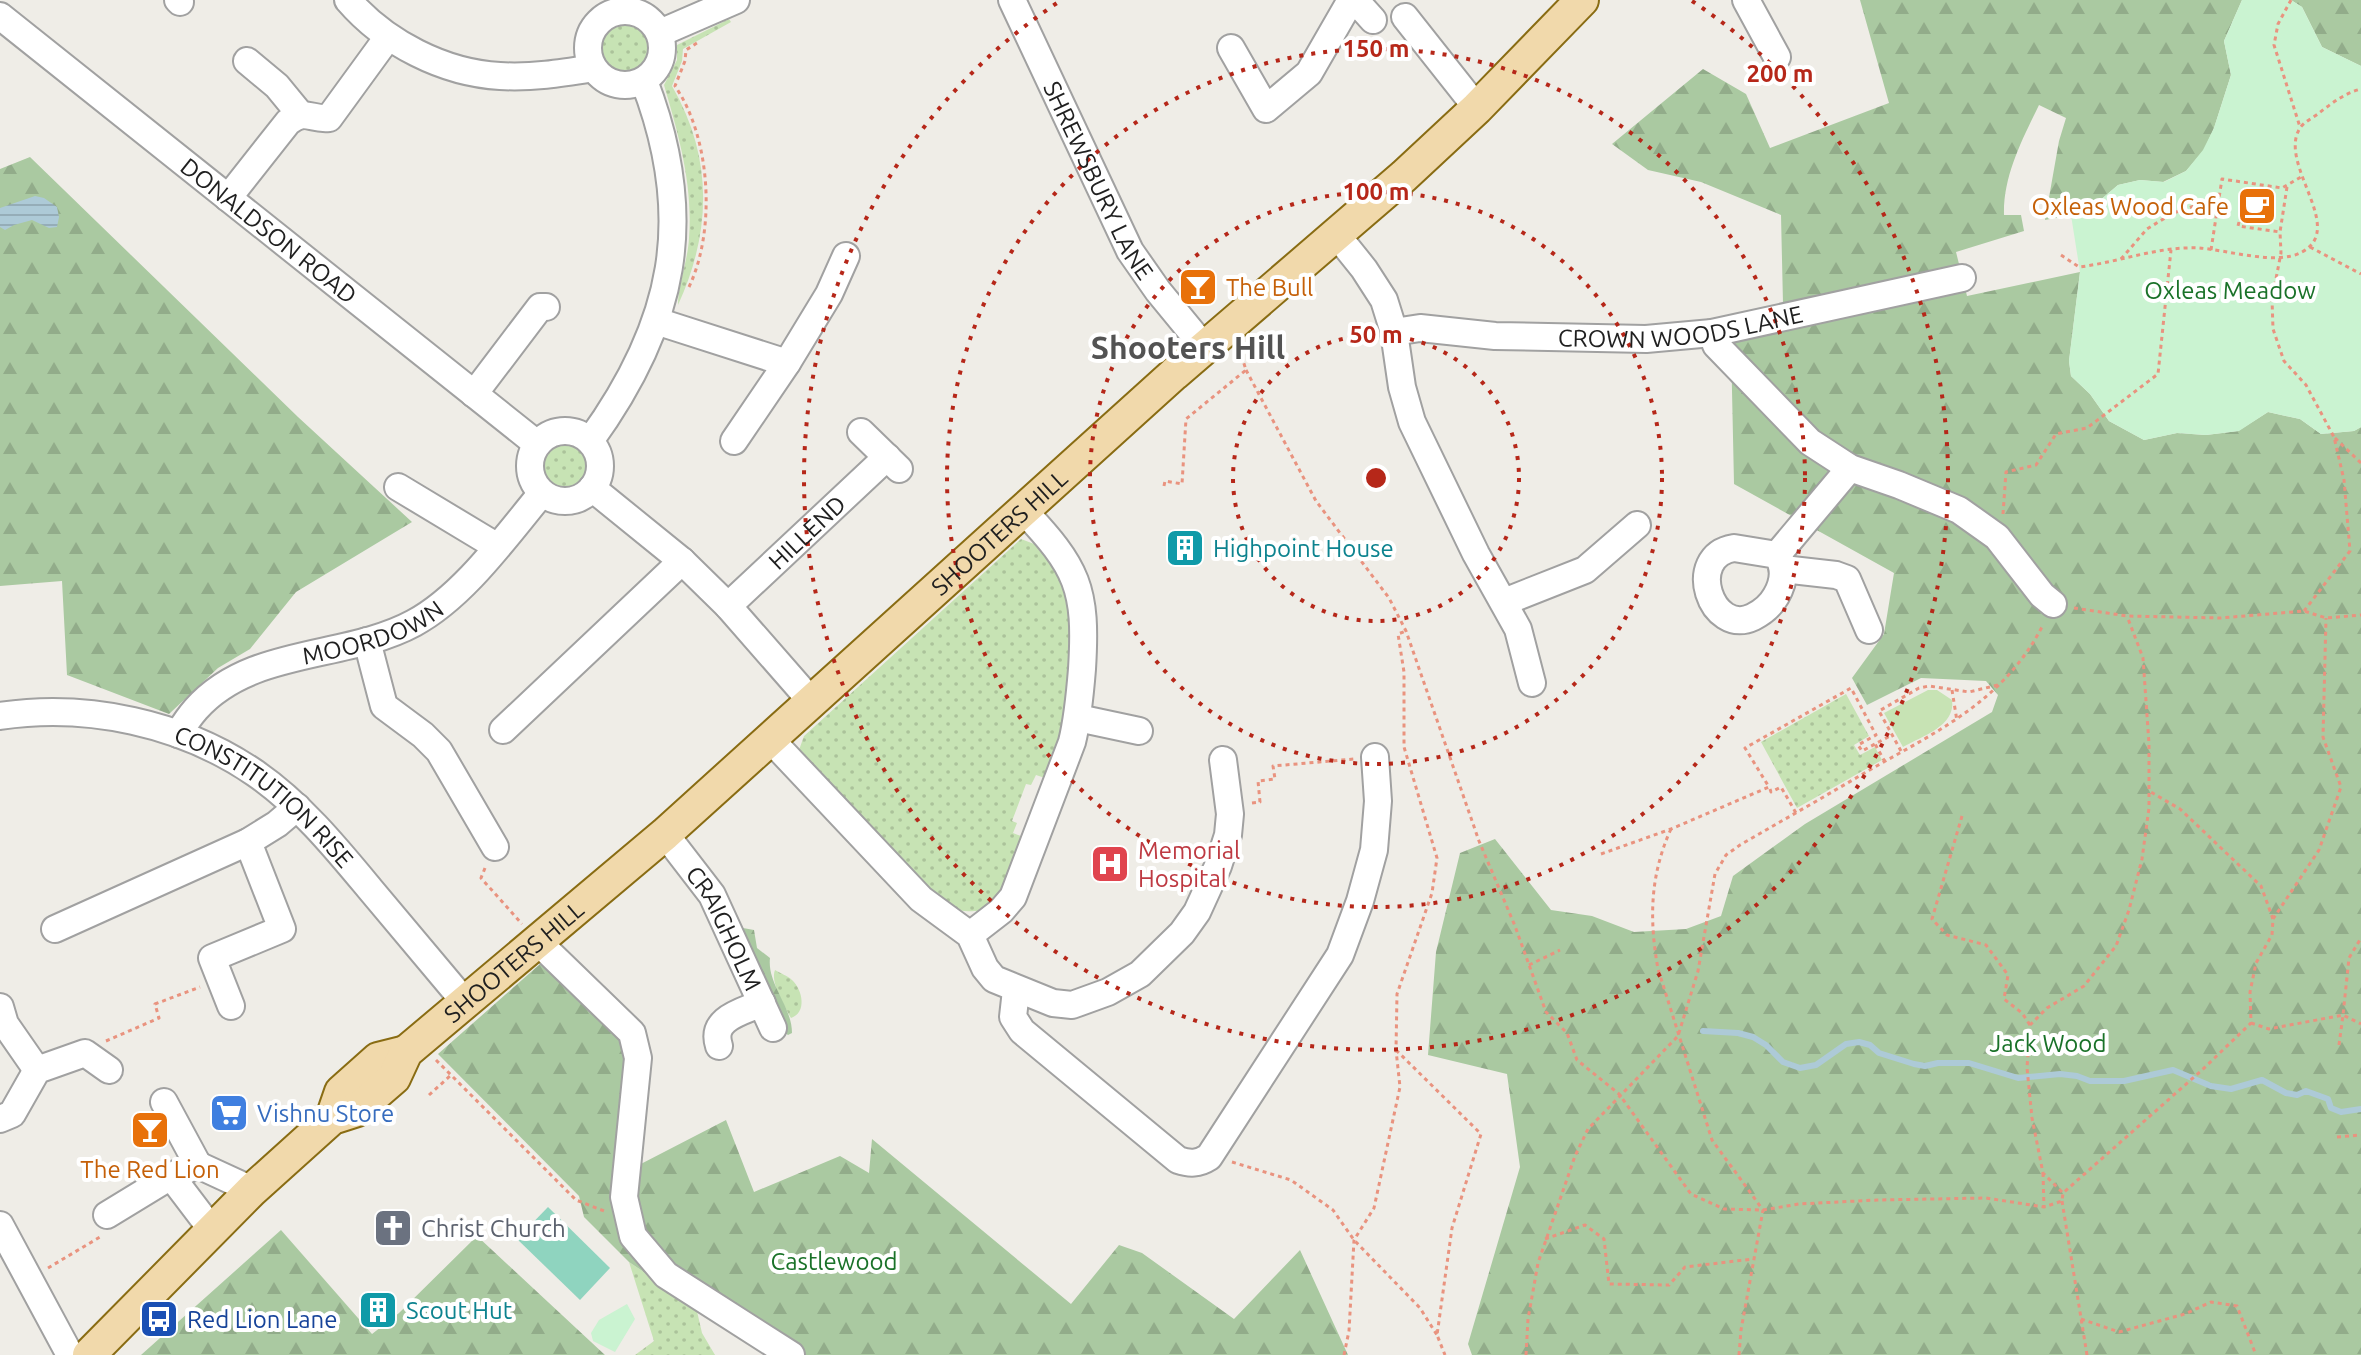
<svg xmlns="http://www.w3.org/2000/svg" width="2361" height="1355" font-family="Ubuntu,sans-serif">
	<defs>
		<pattern id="grass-dots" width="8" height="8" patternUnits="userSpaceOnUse" patternTransform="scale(2)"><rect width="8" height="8" fill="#c7e3b4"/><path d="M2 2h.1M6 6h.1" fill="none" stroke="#abc29a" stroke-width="1.8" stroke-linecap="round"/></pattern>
		<pattern id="forest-firs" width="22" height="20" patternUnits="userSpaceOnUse" patternTransform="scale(2)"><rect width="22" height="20" fill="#aac9a1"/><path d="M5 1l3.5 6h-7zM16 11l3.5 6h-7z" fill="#92ac8a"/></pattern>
		<pattern id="water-rules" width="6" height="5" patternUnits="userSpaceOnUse" patternTransform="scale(2)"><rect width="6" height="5" fill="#adcad7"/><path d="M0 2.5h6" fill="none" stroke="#95adb8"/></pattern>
	</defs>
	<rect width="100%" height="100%" fill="#efede7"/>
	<g fill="url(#grass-dots)">
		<path d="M729,19L731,22L683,49L682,61L672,86C713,157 712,231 678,305C678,285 688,260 689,238C693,185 679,136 664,85L677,60V45Z"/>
		<circle cx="625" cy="49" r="30"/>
		<circle cx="565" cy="466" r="27"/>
		<path d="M1021,539L1042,547L1068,590L1073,631L1064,732L1045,778L1036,775L1031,785L1026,784L1012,821L1017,823L1013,833L1021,836C1014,857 1004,903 982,910C971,913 960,909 949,911L800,760L799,750L804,736Z"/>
		<path d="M1846,694L1869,736L1854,745L1860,755L1875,747L1882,760L1797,808L1761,742Z"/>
		<path d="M775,970C781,974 787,975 792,980C803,990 807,1013 791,1018C784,1005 770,982 775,970Z"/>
		<path d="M629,1262L696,1307L702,1333L715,1355H635L654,1341Z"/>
	</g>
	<g fill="url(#forest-firs)">
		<path d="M1860,0H2242L2224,41L2231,75L2214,128L2204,150L2186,171L2163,182L2140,180L2118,185L2098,202L2071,215L2045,220L2059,141L2066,118L2039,105C2022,140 2003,176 2004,215H2021L2024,231L1956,252L1967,296L2080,272L2069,361L2071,376L2090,394L2109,421L2144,440L2177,433L2206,435L2238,431L2268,412L2300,419L2321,434L2354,431L2361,427V1355H1472L1468,1344L1520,1167L1507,1074L1428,1055L1436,952L1460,853L1495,839L1551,910L1592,916L1634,932L1686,929L1721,916L1733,876L1805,824L1992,712L1998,695L1986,681L1921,678L1867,705L1852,678L1884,634L1894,573L1734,484L1731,344L1783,304L1781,215L1701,182L1648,170L1612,144L1703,69L1746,94L1770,148L1889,103Z"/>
		<path d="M2291,0H2361V66L2322,47L2302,7Z"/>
		<path d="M30,157L298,417L412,522L296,592L250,649L218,668L169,714L67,675L62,581L0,586V169Z"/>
		<path d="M743,928L754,930L757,948L770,958C767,984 792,1006 792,1033L788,1035L784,1032L740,932Z"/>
		<path d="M556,950L646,1037L635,1167L726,1120L754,1192L840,1156L869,1173L872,1139L1071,1304L1119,1245L1142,1253L1234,1319L1300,1250L1348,1355H802L696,1307L629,1262L584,1217L579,1196L438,1054Z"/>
		<path d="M281,1230L372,1334L399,1313L477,1236L605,1355H141Z"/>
	</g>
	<g fill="#caf3d1">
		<path d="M2242,0H2291L2302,7L2322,47L2361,66V427L2354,431L2321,434L2300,419L2268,412L2239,431L2206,435L2177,433L2144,440L2109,421L2090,394L2071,376L2069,361L2080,272L2071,215L2098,202L2118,185L2140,180L2164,182L2186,171L2203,150L2214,128L2231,75L2224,41Z"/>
		<path d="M627,1304L635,1319L615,1352L593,1341L591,1333L599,1320Z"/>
	</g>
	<path fill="#c7e3b4" d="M1928,690H1937L1952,700C1956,726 1922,736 1903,747L1884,713Z"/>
	<path fill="#8fd4bf" d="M548,1207L610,1268L580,1300L517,1239Z"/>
	<path fill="url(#water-rules)" d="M35,196L44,198L57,207L59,217L57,227L49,228L32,220L14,225L5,230L0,227V208Z"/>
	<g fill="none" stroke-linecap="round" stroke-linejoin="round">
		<path stroke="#adcad7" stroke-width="6" d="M1703,1031L1738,1033L1753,1037L1766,1045L1783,1062L1800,1068L1816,1065L1846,1044L1859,1042L1870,1045L1879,1053L1914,1064L1925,1066L1938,1063H1969L2018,1078L2060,1074L2077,1076L2090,1081H2124L2173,1070L2211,1086L2231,1089L2262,1080L2286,1093L2297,1095L2306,1091L2328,1099L2331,1108L2341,1112L2361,1109"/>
		<defs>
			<g id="minor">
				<path d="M178,0L180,2"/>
				<path d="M348,0C385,43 444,73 500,76C532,78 562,73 593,68"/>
				<path id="s1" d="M1012,0L1130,251L1158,291L1204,347"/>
				<path d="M1355,0L1373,20"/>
				<path d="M1746,0L1777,57"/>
				<circle cx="625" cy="48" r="37"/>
				<path id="s2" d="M0,16L537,444"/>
				<path d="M1405,17L1477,108"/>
				<path d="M660,33L736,0"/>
				<path d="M1231,48L1266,109L1309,73L1351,0"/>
				<path d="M247,61L277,86L300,114"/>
				<path d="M228,198L288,122C306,108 310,120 329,118L388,37"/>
				<path d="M1336,234L1364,269L1384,300L1394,332L1402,387L1412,422L1476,554L1518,629L1532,683"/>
				<path d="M656,321L787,363L829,294L846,256"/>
				<path id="s3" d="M1394,332L1420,328L1495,336L1646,339L1712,333L1962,278"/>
				<path d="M1712,333L1716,345L1810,442L1850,468L1899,485L1959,510L1997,537L2042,595L2053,604"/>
				<path d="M474,394L540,307H546"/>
				<circle cx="565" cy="466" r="35"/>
				<path d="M861,432L899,469"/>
				<path d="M590,441C675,324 697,218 644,81"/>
				<path d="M734,441L787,363"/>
				<path d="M398,487L496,546"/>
				<path d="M592,488L682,561L728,606L812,702"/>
				<path d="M1734,548L1777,555C1786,568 1784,582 1776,596C1771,605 1763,612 1753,617C1711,637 1684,556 1734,548Z"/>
				<path d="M1777,555L1850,468"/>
				<path d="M1783,569L1836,575L1847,579L1869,630"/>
				<path d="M1504,602L1585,570L1637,525"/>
				<path id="s4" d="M728,606L887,457"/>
				<path d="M367,641L384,706L423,735L439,751L495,847"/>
				<path id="s5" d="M0,716C87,703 182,723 255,773C300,804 336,848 370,889C402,927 433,964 464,1001"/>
				<path d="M1078,718L1139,731"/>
				<path d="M503,730L682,561"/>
				<path id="s6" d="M178,734C183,726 189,717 196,709C251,647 346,660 414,623C464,596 506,536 542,493"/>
				<path d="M771,740L921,899L970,935L985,968L994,979L1053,1003L1072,1005L1108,992L1140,974L1182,933L1197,912L1218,866L1228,835L1230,814L1223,760"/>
				<path id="s7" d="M665,834L712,895L773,1028"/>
				<path d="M55,929L248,842L277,824L297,807"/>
				<path d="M970,935L1001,911L1013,897L1072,742C1078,718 1080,694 1082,669C1087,588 1078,568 1022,509"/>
				<path d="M536,940L632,1033L638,1058L624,1197L633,1236L666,1275L791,1355"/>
				<path d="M1016,990L1013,1017L1022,1031L1178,1160C1190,1164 1198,1164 1209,1157L1340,955L1360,901L1374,850L1378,801L1375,757"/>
				<path d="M231,1006L212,958L282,929L248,842"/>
				<path d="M0,1007L5,1024L37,1070"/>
				<path d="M719,1046C710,1018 742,1012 762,1003"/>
				<path d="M164,1102L198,1165"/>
				<path d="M0,1119L12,1114L37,1070L85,1053L109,1070"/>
				<path d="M171,1176L198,1165L252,1190"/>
				<path d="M107,1215L171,1176L212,1230"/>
				<path d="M0,1225L70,1355"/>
			</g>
			<g id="major">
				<path d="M332,1118L341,1092L378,1059L406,1052"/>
				<path id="s8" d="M89,1355L252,1190L332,1118L357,1110L394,1078L406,1052L665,834L1174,374L1404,176L1477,108L1582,0"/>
			</g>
		</defs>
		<use href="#minor" stroke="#a1a1a1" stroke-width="30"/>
		<use href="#major" stroke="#896c13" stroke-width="36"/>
		<g stroke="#e9937f" stroke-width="3" stroke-dasharray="4 4" stroke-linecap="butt">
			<path d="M2291,0L2278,24L2274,45L2300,127"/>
			<path d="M2287,187L2280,232L2281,253L2272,299L2273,329L2284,361L2306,385L2334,437L2344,480L2350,551L2304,611"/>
			<path d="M2239,222L2238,226L2280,232"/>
			<path d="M2310,247L2361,274"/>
			<path d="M2211,250L2219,198"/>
			<path d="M2061,255L2079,267C2120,262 2158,246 2199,248C2228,250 2277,266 2302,252C2347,228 2277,164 2300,128C2304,122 2314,117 2319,113C2332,103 2345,93 2361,89"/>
			<path d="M2121,259L2147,229L2173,213L2219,198L2222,179L2282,188L2301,177"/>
			<path d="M689,287C716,230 711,138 675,86L685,61L686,50L697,43"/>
			<path d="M1246,370L1316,501L1389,598L1406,631L1479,841L1515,926L1546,1012L1567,1033L1577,1060L1619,1094L1691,1194L1724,1209L1763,1210L1799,1204L1877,1200L1986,1198L2044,1207L2062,1201L2063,1193L2202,1070L2251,1023L2250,992L2256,963L2272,935L2273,919L2261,886L2180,809L2149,791"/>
			<path d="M2335,438L2361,463"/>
			<path d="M1164,486L1165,481L1182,484L1186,419L1246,370L1240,351"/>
			<path d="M2003,514L2006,472L2036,465L2056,434L2087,428L2158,374L2171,250"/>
			<path d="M2074,608L2127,616L2220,618L2304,611L2326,618L2361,615"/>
			<path d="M1952,690L1957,721"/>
			<path d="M1901,751L1879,711L1919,688L1929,686L1969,692L1998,685"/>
			<path d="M1885,762L1875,744L1892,735"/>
			<path d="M1770,789L1771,792L1781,787L1796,813"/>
			<path d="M1252,803L1260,802L1258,781L1275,779L1273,766L1354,759"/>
			<path d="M1962,816L1932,919L1947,935L1986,945L2008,975L2004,999L2022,1013L2030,1025"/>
			<path d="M1671,829C1650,875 1649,919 1658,969L1712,1140L1763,1210L1741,1330L1739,1355"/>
			<path d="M1601,854L1671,829L1769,787L1745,748L1851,688L1876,735L1858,745L1862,751L1875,744"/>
			<path d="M485,868L481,878L522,924"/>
			<path d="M2273,919L2319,850L2341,787L2323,737L2326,618"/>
			<path d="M1529,965L1560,950"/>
			<path d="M2251,1023L2269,1029L2343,1015L2349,958L2361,938"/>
			<path d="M106,1041L159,1018L155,1004L200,987"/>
			<path d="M2339,1045L2343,1015L2361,1024"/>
			<path d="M1396,1050L1481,1134L1452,1228L1437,1335L1445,1355"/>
			<path d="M436,1060L576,1200L604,1211"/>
			<path d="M429,1095L450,1076"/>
			<path d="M2337,1137L2361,1135"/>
			<path d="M1232,1162L1291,1180L1333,1210L1354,1240L1420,1308L1437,1335"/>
			<path d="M2043,1173L2044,1207"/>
			<path d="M2062,1192L2043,1173L2032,1118L2027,1068L2030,1025L2047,1008L2084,986L2116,946L2129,910L2142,859L2149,808V744L2143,658L2127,616"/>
			<path d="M2062,1201L2087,1355"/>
			<path d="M1545,1239L1585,1225L1604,1239L1609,1284L1669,1285L1685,1267L1753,1259"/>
			<path d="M48,1268L100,1237"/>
			<path d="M2081,1319L2119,1332L2185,1314L2211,1302L2237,1306L2256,1355"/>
			<path d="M1344,1355L1349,1331L1354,1240L1374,1208L1400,1087L1396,1050L1397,994L1432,893L1437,858L1404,747V672L1398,634L1406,631"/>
			<path d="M1526,1355L1528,1319L1538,1263L1575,1156L1588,1129L1678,1036L1698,971L1715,874L1726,855L1740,845C1785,819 1829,794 1873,768C1942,729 2005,699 2043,625"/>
		</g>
		<use href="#minor" stroke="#fff" stroke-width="26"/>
		<use href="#major" stroke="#f1d9ab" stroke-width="32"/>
	</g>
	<g fill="none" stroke="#b62719" stroke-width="4" stroke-dasharray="4 8">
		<circle cx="1376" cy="478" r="143"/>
		<circle cx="1376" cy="478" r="286"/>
		<circle cx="1376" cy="478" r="429"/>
		<path d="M1692 1A572 572 0 1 1 1060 1"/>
	</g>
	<defs>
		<symbol id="cafe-square" viewBox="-11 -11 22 22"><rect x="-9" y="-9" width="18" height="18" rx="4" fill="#e8710a" stroke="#fff"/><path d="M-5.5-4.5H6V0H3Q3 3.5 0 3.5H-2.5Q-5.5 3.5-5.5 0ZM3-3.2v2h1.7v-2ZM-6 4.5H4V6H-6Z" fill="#fff"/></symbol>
		<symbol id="bar-square" viewBox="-11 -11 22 22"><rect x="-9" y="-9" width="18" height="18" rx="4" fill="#e8710a" stroke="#fff"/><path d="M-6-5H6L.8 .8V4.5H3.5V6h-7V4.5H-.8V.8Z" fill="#fff"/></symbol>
		<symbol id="building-square" viewBox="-11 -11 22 22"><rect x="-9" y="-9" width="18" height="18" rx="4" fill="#0f9aa8" stroke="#fff"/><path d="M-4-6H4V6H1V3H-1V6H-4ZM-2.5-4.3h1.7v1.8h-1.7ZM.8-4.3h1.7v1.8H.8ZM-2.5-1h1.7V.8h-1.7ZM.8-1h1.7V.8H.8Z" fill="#fff"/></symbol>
		<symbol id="hospital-square" viewBox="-11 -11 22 22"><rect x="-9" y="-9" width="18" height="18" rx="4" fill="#e0444e" stroke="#fff"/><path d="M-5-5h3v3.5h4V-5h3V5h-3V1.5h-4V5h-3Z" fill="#fff"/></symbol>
		<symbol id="supermarket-square" viewBox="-11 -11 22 22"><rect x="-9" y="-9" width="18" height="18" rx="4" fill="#3f7fe0" stroke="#fff"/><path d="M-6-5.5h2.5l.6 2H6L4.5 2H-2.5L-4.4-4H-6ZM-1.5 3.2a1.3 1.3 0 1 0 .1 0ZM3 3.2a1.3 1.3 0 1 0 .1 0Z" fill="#fff"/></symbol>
		<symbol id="church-square" viewBox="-11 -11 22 22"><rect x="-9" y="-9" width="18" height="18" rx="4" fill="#6b7280" stroke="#fff"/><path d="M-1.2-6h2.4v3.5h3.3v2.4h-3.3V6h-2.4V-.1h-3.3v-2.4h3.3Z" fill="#fff"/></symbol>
		<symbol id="bus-square" viewBox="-11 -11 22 22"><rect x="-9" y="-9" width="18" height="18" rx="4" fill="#1a4fb4" stroke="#fff"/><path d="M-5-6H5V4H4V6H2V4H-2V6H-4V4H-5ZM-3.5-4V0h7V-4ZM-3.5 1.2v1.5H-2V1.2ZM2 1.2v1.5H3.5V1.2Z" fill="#fff"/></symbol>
	</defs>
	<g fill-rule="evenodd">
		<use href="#cafe-square" x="2235" y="184" width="44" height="44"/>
		<use href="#bar-square" x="1176" y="265" width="44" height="44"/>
		<use href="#building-square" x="1163" y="526" width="44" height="44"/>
		<use href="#hospital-square" x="1088" y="842" width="44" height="44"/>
		<use href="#supermarket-square" x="207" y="1091" width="44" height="44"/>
		<use href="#bar-square" x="128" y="1108" width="44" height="44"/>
		<use href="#church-square" x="371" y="1206" width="44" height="44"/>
		<use href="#building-square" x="356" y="1288" width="44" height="44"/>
		<use href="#bus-square" x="137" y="1297" width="44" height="44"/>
	</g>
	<g text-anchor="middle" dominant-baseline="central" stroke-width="8" stroke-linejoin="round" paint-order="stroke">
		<g font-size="24" fill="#202020" stroke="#fff">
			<text stroke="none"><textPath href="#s1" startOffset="200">SHREWSBURY LANE</textPath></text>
			<text stroke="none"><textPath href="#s2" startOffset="344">DONALDSON ROAD</textPath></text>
			<text stroke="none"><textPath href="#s3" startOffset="288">CROWN WOODS LANE</textPath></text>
			<text stroke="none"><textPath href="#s4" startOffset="108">HILLEND</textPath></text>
			<text stroke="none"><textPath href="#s8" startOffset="1232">SHOOTERS HILL</textPath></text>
			<text stroke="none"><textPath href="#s6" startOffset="226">MOORDOWN</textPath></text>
			<text stroke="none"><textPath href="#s5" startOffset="288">CONSTITUTION RISE</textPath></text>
			<text stroke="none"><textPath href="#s7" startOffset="112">CRAIGHOLM</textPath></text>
			<text stroke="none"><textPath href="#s8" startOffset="584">SHOOTERS HILL</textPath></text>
		</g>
		<g font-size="24" fill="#c56008" stroke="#fff" text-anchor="end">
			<text x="2229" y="206">Oxleas Wood Cafe</text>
			<text x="1226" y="287" text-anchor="start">The Bull</text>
			<text x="150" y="1169" text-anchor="middle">The Red Lion</text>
		</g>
		<g font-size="24" fill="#1a7229" stroke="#fff">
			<text x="2230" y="290">Oxleas Meadow</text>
			<text x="2048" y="1043">Jack Wood</text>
			<text x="834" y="1261">Castlewood</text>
		</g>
		<g font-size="24" fill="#0d838f" stroke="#fff" text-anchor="start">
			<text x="1213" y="548">Highpoint House</text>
			<text x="406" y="1310">Scout Hut</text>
		</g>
		<g font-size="24" fill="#be3a42" stroke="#fff" text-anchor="start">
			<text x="1138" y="850">Memorial<tspan x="1138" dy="28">Hospital</tspan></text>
		</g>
		<g font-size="24" fill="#366cbe" stroke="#fff" text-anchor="start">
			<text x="257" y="1113">Vishnu Store</text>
		</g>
		<g font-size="24" fill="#5b616d" stroke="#fff" text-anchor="start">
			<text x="421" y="1228">Christ Church</text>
		</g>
		<g font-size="24" fill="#164399" stroke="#fff" text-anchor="start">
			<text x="187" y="1319">Red Lion Lane</text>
		</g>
		<g font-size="32" font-weight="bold" fill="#535353" stroke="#fff">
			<text x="1188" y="347">Shooters Hill</text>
		</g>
	</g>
	<circle cx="1376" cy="478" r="12" fill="#b62719" stroke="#fff" stroke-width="4"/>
	<g font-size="24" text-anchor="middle" font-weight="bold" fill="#b62719" stroke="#fff" stroke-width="8" stroke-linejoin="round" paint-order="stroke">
		<text x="1376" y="57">150 m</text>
		<text x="1780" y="82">200 m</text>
		<text x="1376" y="200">100 m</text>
		<text x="1376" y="343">50 m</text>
	</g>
</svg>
